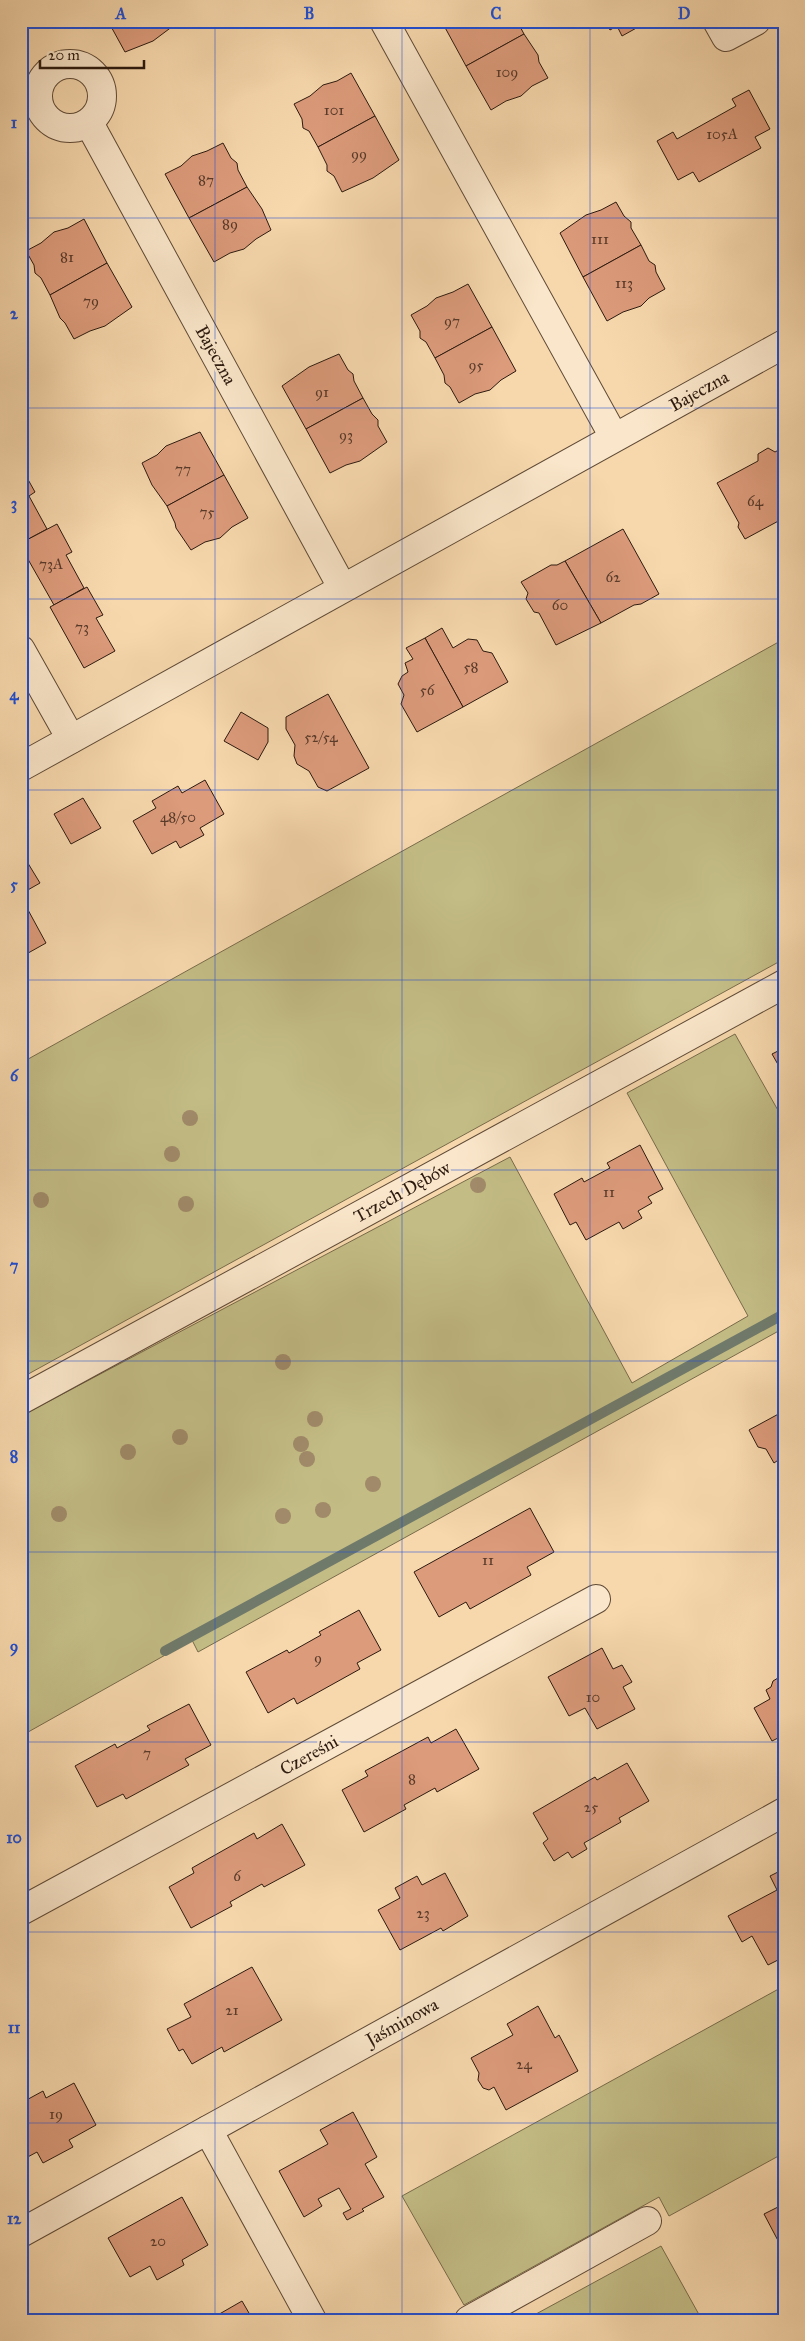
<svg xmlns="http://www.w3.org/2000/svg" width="805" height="2341" font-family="'IM FELL Great Primer',serif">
	<rect width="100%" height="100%" fill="#f7d8ad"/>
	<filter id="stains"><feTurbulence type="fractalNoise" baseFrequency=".004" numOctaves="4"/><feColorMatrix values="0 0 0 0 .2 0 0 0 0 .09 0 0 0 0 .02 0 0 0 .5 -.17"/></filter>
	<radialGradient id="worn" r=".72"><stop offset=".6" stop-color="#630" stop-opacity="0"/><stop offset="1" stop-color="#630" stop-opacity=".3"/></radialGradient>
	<g fill="#c3bc85" stroke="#786b4a">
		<path d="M784,639V959L21,1378V1063Z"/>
		<path d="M735,1034L784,1121V1328L198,1652L192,1640L21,1736V1416L510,1157L632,1383L748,1316L627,1093Z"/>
		<path d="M784,1986V2153L669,2216L659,2197L464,2305L402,2196Z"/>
		<path d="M661,2246L702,2320H525Z"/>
	</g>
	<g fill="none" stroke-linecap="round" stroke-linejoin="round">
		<path stroke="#707a6b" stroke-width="10" d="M165,1651L784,1314"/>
	</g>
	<g fill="#dc9b7b" stroke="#2c1a0f">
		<path d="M108,21H176L177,23L153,41L125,52Z"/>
		<path d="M444,21H517L524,34L466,66L442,22Z"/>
		<path d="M605,21H649L622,36L617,26L610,30Z"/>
		<path d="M524,34L538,55L539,62L548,78L532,86L521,96L506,101L491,110L466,66Z"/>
		<path d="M351,73L375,116L318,147L309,131L303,128L302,119L294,104L310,96L323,85L337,81Z"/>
		<path d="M749,90L770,129L755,137L761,148L699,182L693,172L678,180L657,141L673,132L677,139L736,106L732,99Z"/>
		<path d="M375,116L399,160L373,178L342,192L334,176L327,171V165L318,147Z"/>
		<path d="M223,143L231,158L237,163L238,170L247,187L189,218L165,174L181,166L192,156L207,151Z"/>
		<path d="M247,187L262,209L271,230L256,239L244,249L230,253L214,262L189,218Z"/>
		<path d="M616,202L624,216L631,222V228L641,245L583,277L560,233L586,215L601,210Z"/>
		<path d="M84,219L107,263L50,295L41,278L35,273L34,265L26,251L41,243L54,232L68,228Z"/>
		<path d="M641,245L649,261L655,265L656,272L665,289L649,298L641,306L623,312L607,321L583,277Z"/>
		<path d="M107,263L132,307L105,326L90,331L74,339L65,323L60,318L50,295Z"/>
		<path d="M468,284L492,327L435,358L426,342L420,338V331L411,315L427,306L436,298L453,292Z"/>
		<path d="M492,327L516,371L501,380L490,390L475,394L459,403L450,387L445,383L444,375L435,358Z"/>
		<path d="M339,354L348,370L353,374L354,381L363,398L306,429L282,386L309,367Z"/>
		<path d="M363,398L372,414L378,420V426L387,442L360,461L346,465L330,473L306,429Z"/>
		<path d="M200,432L224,475L167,506L152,485L142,463L157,455L166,446Z"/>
		<path d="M784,447V518L745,539L738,527L739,523L717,483L758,461V454L768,448L775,452Z"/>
		<path d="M21,467L35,492L29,496L47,529L21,543Z"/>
		<path d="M224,475L248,518L232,527L220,538L205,542L191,550L176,528L175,523L167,506Z"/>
		<path d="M57,524L72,552L66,555L84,588L54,605L21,547V543Z"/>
		<path d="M623,529L659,594L641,604L634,605L601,623L565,561Z"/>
		<path d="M565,561L601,623L556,645L539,613L534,612L526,599L528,593L521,582L551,565H557Z"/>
		<path d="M87,587L103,615L96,618L115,651L84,668L50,607Z"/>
		<path d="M442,628L453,648L468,639L477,640L483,651L492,653L508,682L463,707L425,638Z"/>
		<path d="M425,638L463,707L417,732L401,704L404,695L398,684L402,676L408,672L405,663L413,659L406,648Z"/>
		<path d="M328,694L369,768L327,791L318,787L309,771L297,764L294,756L295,745L286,729V717Z"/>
		<path d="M241,712L268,728V742L258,760L224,741Z"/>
		<path d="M205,780L224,814L200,828L204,835L180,848L176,841L152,854L133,821L156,808L152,801L178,786L182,793Z"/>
		<path d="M83,798L101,828L71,844L54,814Z"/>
		<path d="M26,860L40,883L26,891L21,882V863Z"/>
		<path d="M21,897L46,943L21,957Z"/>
		<path d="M784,1048V1075L772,1054Z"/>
		<path d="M640,1145L663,1189L648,1197L652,1203L638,1211L642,1218L623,1229L619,1222L586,1240L576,1222L570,1225L554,1194L582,1178L584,1182L610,1168L607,1163Z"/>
		<path d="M784,1411V1456L774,1463L766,1449L758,1447L749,1430Z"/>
		<path d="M530,1508L554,1552L527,1567L531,1575L470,1609L466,1602L439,1617L414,1572Z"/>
		<path d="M359,1610L381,1650L357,1663L360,1669L297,1704L294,1698L268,1713L246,1672L287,1650L289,1653L321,1635L319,1632Z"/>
		<path d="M602,1648L613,1669L622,1665L632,1682L623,1687L635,1709L597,1729L585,1708L569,1716L548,1677Z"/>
		<path d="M783,1675L784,1735L772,1741L754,1708L770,1699L766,1690L771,1687L773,1681Z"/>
		<path d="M189,1704L211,1745L185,1759L189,1765L126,1799L123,1794L97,1807L75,1766L115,1744L117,1748L150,1730L147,1726Z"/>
		<path d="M456,1729L479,1769L437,1792L435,1788L404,1805L406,1809L364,1832L342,1790L368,1776L365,1771L428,1737L431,1743Z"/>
		<path d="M627,1763L649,1801L619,1818L621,1822L584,1843L587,1849L572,1858L568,1852L554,1861L543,1843L548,1839L533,1813L595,1777L597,1780Z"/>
		<path d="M282,1824L305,1865L264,1887L262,1884L230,1902L232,1906L191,1928L169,1887L194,1873L192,1868L254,1833L257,1839Z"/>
		<path d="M784,1869V1957L768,1965L752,1936L742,1942L728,1916L777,1890L770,1876Z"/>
		<path d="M445,1873L468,1916L443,1931L441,1928L400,1950L378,1910L400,1898L395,1888L417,1876L422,1885Z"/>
		<path d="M252,1967L282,2020L224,2052L222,2047L192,2064L183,2049L179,2051L167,2029L191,2017L184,2004Z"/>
		<path d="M538,2006L555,2038L559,2035L578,2071L506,2110L494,2087L489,2090L483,2088L478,2080L479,2073L471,2058L513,2035L507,2024Z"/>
		<path d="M74,2083L96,2125L69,2140L73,2147L43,2163L37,2152L22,2160L21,2103L43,2091L46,2098Z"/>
		<path d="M353,2112L377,2157L365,2164L384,2197L362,2209L364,2211L347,2220L343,2213L351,2209L339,2188L318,2199L322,2206L304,2217L279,2171L328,2144L320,2130Z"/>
		<path d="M182,2197L208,2245L182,2260L184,2265L157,2280L150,2266L130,2277L108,2238Z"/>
		<path d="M784,2204V2252L764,2214Z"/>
		<path d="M242,2301L253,2320H209Z"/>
	</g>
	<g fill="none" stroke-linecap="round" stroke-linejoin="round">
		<defs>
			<g id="minor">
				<path d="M384,21L614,437"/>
				<path d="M717,21L726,37L756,21"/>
				<circle cx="70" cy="96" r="32"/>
				<path d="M89,123L342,587"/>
				<path d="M21,650L71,739"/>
				<path d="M21,767L784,344"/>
				<path d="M21,1400L784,984"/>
				<path d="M21,1911L596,1599"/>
				<path d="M208,2130L312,2320"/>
				<path d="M21,2233L784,1812"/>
				<path d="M469,2320L647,2221"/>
			</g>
		</defs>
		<use href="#minor" stroke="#5f4a36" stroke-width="30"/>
		<use href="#minor" stroke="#fae6ca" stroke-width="28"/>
	</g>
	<g fill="#a08a69">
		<circle cx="190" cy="1118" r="8"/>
		<circle cx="172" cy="1154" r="8"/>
		<circle cx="478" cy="1185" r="8"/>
		<circle cx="41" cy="1200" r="8"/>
		<circle cx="186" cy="1204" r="8"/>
		<circle cx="283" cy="1362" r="8"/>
		<circle cx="315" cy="1419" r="8"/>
		<circle cx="180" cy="1437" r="8"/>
		<circle cx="301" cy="1444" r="8"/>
		<circle cx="128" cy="1452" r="8"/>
		<circle cx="307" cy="1459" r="8"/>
		<circle cx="373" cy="1484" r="8"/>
		<circle cx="323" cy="1510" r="8"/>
		<circle cx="59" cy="1514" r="8"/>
		<circle cx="283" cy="1516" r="8"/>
	</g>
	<path fill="none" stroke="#1d4ed8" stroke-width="1" stroke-opacity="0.55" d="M215,21V2320M402,21V2320M590,21V2320M21,218H784M21,408H784M21,599H784M21,790H784M21,980H784M21,1170H784M21,1361H784M21,1552H784M21,1742H784M21,1932H784M21,2123H784"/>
	<g text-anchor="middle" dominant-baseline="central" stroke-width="5" stroke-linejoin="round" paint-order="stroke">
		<g font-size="15" fill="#583a2a">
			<text x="507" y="72">109</text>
			<text x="334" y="110">101</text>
			<text x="722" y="134">105A</text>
			<text x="359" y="154">99</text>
			<text x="206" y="180">87</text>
			<text x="230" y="224">89</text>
			<text x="600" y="239">111</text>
			<text x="67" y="257">81</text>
			<text x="624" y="283">113</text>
			<text x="91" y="301">79</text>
			<text x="452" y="321">97</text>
			<text x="476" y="365">95</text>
			<text x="322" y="392">91</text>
			<text x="346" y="435">93</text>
			<text x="183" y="469">77</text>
			<text x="755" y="501">64</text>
			<text x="207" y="512">75</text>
			<text x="51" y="564">73A</text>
			<text x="613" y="577">62</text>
			<text x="560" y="605">60</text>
			<text x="82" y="627">73</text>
			<text x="471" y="667">58</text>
			<text x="427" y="690">56</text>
			<text x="321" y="737">52/54</text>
			<text x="178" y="817">48/50</text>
			<text x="609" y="1192">11</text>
			<text x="488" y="1560">11</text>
			<text x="318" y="1658">9</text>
			<text x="593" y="1697">10</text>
			<text x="147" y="1753">7</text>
			<text x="412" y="1779">8</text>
			<text x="591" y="1807">25</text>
			<text x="237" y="1876">6</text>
			<text x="423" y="1913">23</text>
			<text x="232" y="2010">21</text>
			<text x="524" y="2064">24</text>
			<text x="56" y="2114">19</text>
			<text x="158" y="2241">20</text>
		</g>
		<g font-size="18" fill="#2c1a0f" stroke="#fae6ca">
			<text transform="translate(216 355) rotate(61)">Bajeczna</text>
			<text transform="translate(699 391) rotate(-29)">Bajeczna</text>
			<text transform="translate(402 1192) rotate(-29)">Trzech Dębów</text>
			<text transform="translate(309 1755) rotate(-29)">Czereśni</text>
			<text transform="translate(402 2022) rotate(-29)">Jaśminowa</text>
		</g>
	</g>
	<rect width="805" height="2341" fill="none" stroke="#f7d8ad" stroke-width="55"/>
	<path d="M40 60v8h104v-8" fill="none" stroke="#2c1a0f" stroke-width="2.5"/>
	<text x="48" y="60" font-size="15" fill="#2c1a0f" stroke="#fae6ca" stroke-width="4" paint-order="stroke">20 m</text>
	<rect x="28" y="28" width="750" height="2286" fill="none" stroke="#1d4ed8" stroke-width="2"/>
	<g font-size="16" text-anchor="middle" font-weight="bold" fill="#1d4ed8">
		<text x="121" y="19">A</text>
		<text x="309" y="19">B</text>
		<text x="496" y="19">C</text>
		<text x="684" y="19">D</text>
		<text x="14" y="128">1</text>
		<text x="14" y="319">2</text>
		<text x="14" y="509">3</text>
		<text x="14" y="700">4</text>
		<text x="14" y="890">5</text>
		<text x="14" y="1081">6</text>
		<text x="14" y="1271">7</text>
		<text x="14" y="1462">8</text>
		<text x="14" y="1652">9</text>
		<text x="14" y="1843">10</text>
		<text x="14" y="2033">11</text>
		<text x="14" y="2224">12</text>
	</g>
	<rect width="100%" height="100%" filter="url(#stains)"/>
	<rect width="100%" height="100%" fill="url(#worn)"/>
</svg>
